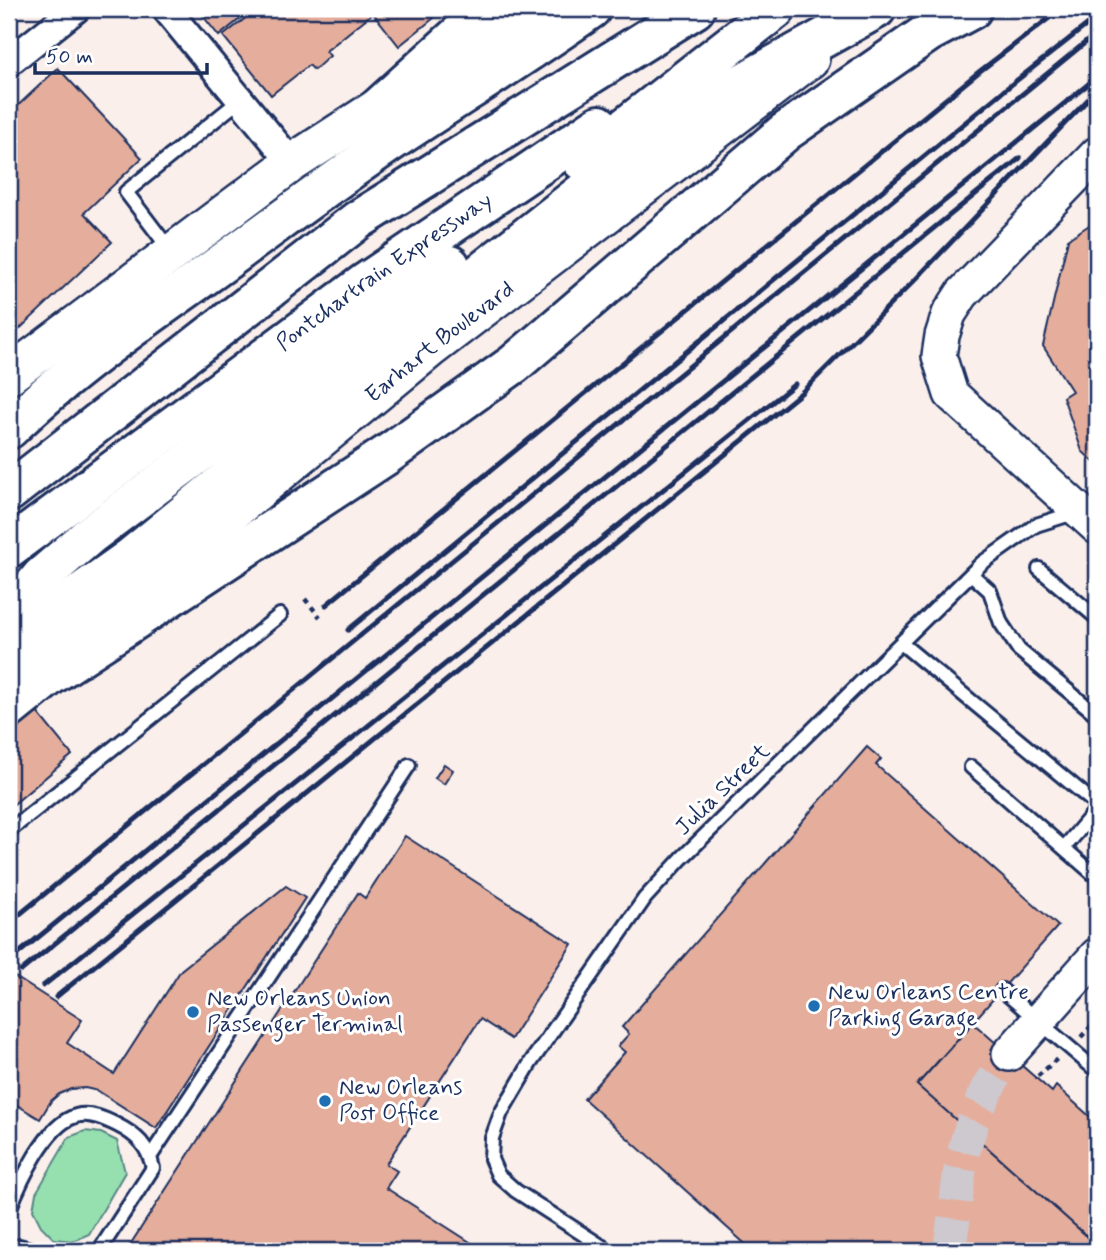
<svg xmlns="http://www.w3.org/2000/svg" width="1106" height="1260" font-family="Mynerve,sans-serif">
	<rect width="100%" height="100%" fill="#faefeb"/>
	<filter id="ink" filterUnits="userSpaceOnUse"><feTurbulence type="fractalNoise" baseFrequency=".0143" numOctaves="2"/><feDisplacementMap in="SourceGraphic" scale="14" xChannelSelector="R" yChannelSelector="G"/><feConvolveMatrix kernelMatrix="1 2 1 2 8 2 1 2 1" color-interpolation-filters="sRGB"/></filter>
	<g filter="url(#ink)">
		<path fill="#96dfaf" stroke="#588786" stroke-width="2" d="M85,1131L101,1133L117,1141L125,1172L89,1234L73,1241L54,1239L41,1226L33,1210L36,1193L69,1137Z"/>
		<g fill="#e5ae9c" stroke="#1b2f5e" stroke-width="2">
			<path d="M213,9H252L219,36L203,16Z"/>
			<path d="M257,9H369L373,13L326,51L330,56L314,70L309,65L271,95L223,36Z"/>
			<path d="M370,9H426L434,18L399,46Z"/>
			<path d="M58,68L142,158L84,213L112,242L9,339V114Z"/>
			<path d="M1097,220V465L1082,451L1063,397L1072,391L1043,346L1068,239Z"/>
			<path d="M28,701L72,755L9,808V718Z"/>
			<path d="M867,747L881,759L876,765L1058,926L917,1085L1097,1245V1251H753L584,1099L625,1052L618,1046L629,1034L622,1027Z"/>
			<path d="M444,764L453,770L444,784L435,778Z"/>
			<path d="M405,836L572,944L511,1039L480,1019L386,1164L397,1171L386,1188L484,1251H126L358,893L365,898Z"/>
			<path d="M286,886L305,898L156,1128L98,1091L85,1088L71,1089L59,1094L51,1101L40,1119L17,1105L9,1118V973L82,1020L67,1043L114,1074L181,970Z"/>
			<path d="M973,1023L1052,1092L1056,1086L1097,1123V1245L917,1085Z"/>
		</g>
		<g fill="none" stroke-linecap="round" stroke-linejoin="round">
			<path stroke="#cdc9cf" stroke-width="33" stroke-dasharray="33 17" stroke-linecap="butt" d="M949,1251C954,1224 956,1197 960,1170C967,1127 985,1089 1009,1054"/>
			<defs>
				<g id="service">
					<path d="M170,250L126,192L240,100"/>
					<path d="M1039,569L1097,618"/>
					<path d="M971,574L990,591L1001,623L1019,650L1097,715"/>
					<path d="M901,643L1097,805"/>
					<path d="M971,767L1097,877"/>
					<path d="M9,831L280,615"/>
					<path d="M1064,848L1097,809"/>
					<path d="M1002,990L1097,1071"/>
					<path d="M150,1157L409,765"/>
					<path d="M9,1210C20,1182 46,1124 76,1116C90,1112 105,1119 117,1125C137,1135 148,1146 153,1168L99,1251"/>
					<path d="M9,1248L19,1246L37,1251"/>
					<path d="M609,1251L516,1191L498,1175L491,1159L492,1138L501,1113L531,1062L645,898L682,858L982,563L1036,525L1077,512"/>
				</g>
				<g id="minor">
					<path d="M166,9L292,163"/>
					<path d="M9,62L76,9"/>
				</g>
				<g id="tertiary">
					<path d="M1097,154L962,294L949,314L942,336L939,356L951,394L1097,527"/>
					<path d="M1009,1054L1097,955"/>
				</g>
				<g id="secondary">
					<path d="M9,375L292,163L530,9"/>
					<path id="s1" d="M9,680L151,579L431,348L810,59"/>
				</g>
				<g id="motorway">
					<path d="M379,107L487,9"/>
					<path d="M582,161L776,9"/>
					<path d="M9,429C70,370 141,321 210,272C271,228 330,183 392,141C458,97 526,55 591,9"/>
					<path d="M9,492L358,220L695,9"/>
					<path id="s2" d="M9,548L365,283L599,125"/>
					<path d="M9,616L41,577L90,535L450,265"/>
					<path d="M9,636L23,630L60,608L130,558L484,270L587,189L699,107L876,9"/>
					<path d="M9,709L51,675L388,454L514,364L785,132L929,32L972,9"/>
				</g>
			</defs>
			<use href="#service" stroke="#1b2f5e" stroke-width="18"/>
			<use href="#minor" stroke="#1b2f5e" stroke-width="32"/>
			<use href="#tertiary" stroke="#1b2f5e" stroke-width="38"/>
			<use href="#secondary" stroke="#1b2f5e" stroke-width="42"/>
			<use href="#motorway" stroke="#1b2f5e" stroke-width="44"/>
			<g stroke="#1b2f5e" stroke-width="4.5" stroke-dasharray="5 5" stroke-linecap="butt">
				<path d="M305,599L320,617"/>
				<path d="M1081,1037L1097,1020"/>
				<path d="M1038,1076L1057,1059"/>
			</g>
			<use href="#service" stroke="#fff" stroke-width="12"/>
			<use href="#minor" stroke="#fff" stroke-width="26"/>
			<use href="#tertiary" stroke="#fff" stroke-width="33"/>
			<use href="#secondary" stroke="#fff" stroke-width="37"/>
			<use href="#motorway" stroke="#fff" stroke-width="38"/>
			<g stroke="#1b2f5e" stroke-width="5">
				<path d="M326,605L980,71L1061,9"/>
				<path d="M348,630L1007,88L1097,17"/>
				<path d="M9,923L1097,33"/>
				<path d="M9,961L1097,77"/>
				<path d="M21,971L1020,158"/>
				<path d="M43,986L795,384"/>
				<path d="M56,997L801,393L914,281L1097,90"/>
			</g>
		</g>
	</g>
	<g fill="#1f6fb2" stroke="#fff" stroke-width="2.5">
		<circle cx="814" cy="1006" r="7"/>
		<circle cx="193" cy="1012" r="7"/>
		<circle cx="325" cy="1101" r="7"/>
	</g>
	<g text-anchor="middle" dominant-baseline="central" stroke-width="6" stroke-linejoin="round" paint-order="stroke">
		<g font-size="23" fill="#1b2f5e" stroke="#fff">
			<text stroke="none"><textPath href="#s2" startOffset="466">Pontchartrain Expressway</textPath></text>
			<text stroke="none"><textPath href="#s1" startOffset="548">Earhart Boulevard</textPath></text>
			<text transform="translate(723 790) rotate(-44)">Julia Street</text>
		</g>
		<g font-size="23" fill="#1b2f5e" stroke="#fff" text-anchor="start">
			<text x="828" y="993">New Orleans Centre<tspan x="828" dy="26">Parking Garage</tspan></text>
			<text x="207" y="999">New Orleans Union<tspan x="207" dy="26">Passenger Terminal</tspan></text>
			<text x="339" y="1088">New Orleans<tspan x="339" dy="26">Post Office</tspan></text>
		</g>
	</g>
	<rect width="1106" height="1260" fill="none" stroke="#fff" stroke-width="35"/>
	<rect x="18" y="18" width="1071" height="1225" fill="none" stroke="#1b2f5e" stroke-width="2.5" filter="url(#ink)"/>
	<path d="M35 63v10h172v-10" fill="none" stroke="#1b2f5e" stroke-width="3.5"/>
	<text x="46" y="63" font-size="21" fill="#1b2f5e" stroke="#ffffff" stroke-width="5" paint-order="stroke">50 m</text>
</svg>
